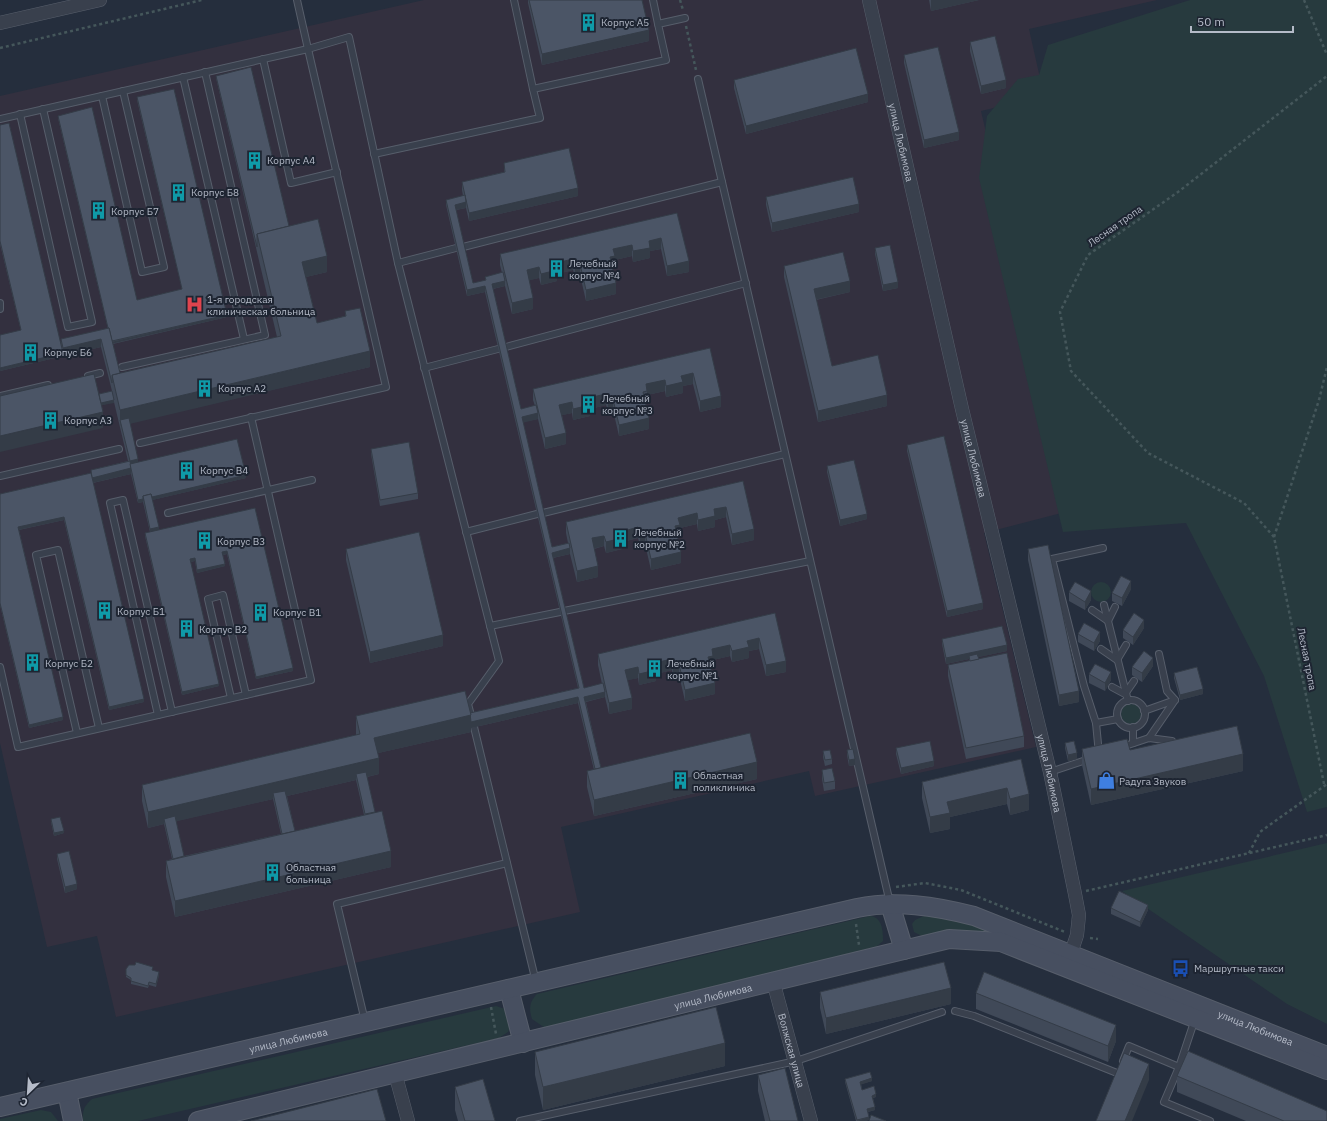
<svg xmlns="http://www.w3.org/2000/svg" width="1327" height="1121" font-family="'IBM Plex Sans',sans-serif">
	<rect width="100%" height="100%" fill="#252e3d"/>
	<path fill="#33303f" d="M424,0H1157L1029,29L1044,96L981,111L1073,510L984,533L1036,747L815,796L809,771L561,827L580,912L116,1017L97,936L47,947L0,743V96Z"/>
	<g fill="#273a3e">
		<path d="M1190,0H1327V807L1307,812L1264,676L1186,523L1063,532L979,178L987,116L1018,79L1039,75L1048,45Z"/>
		<circle cx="1101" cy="592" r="10"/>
		<circle cx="1131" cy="714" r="10"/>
		<path d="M1327,843V1024L1287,1004L1122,891Z"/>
		<path d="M926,915C947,916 971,921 990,931L924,937L914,932L912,924L915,920Z"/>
		<path d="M870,916C882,917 883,930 883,941L876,947L545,1028L532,1019C529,1009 529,1002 537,994Z"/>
		<path d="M496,1006L505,1009L512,1022L508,1032L499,1038L138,1121H83C82,1111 84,1106 92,1099Z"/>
		<path d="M41,1110L51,1112L58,1121H0V1119Z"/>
	</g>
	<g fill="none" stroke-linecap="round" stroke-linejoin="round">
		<defs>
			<g id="service">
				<path d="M297,0L308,49L349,37L398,263L499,661L468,704L472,719"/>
				<path d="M514,0L533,89"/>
				<path d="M653,0L658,24"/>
				<path d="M263,59L291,183L337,172"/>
				<path d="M183,77L244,339"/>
				<path d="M698,79L890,903"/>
				<path d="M102,96L142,272L164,267L123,91"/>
				<path d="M20,114L68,327L92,322L43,109"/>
				<path d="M0,119L308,49L386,387L140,443"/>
				<path d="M374,154L540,118L533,89L666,60L658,24L685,18"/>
				<path d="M463,247L722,182"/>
				<path d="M398,263L456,248"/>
				<path d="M0,303V309"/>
				<path d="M506,347L746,283"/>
				<path d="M122,367L265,335L205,72"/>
				<path d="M424,368L498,349"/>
				<path d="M88,376L100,373"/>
				<path d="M0,396L48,385"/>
				<path d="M0,476L119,449"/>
				<path d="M168,513L312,480"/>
				<path d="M543,513L785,454"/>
				<path d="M466,532L537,514"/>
				<path d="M1104,605L1128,701"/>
				<path d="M1092,610L1108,621L1115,607"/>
				<path d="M564,611L810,561"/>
				<path d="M490,626L560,612"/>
				<path d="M1101,649L1117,660L1126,645"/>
				<path d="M0,667L18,747L311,680L251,417"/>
				<path d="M1112,687L1125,694L1134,681"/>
				<path d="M231,698L208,599L223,595L246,695"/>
				<circle cx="1131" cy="714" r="14"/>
				<path d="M1144,711L1175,700"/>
				<path d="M158,715L110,503L123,500L172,712"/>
				<path d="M1096,723L1118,719"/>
				<path d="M474,727L536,982"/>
				<path d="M1133,727V743"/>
				<path d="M77,733L36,555L58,550L99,728"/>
				<path d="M1149,738L1175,700L1167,691L1159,654"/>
				<path d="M1122,747L1149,738L1172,741"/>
				<path d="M1099,754L1096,723L1084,686L1052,559L1103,548"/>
				<path d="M1050,772L1089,759"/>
				<path d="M955,1011L974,1016L1117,1073"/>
				<path d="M1195,1019L1179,1067L1164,1102L1210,1121"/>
				<path d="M365,1021L337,904L507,863"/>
				<path d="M1123,1061L1129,1046L1179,1067"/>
				<path d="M520,1121L796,1061L942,1012"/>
			</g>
			<g id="minor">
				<path id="s1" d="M869,0L962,409L1050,772L1075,894L1079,915L1077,935L1068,962"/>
				<path d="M0,23L100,0"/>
				<path id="s2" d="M773,981L811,1121"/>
				<path d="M395,1073L408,1121"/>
			</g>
			<g id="secondary">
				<path d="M890,904L904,950"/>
				<path d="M509,989L523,1043"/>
				<path d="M67,1092L73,1121"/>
				<path id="s3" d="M0,1107L857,908C896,900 935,906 974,916L1327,1056"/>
				<path id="s4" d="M198,1121L949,939L1001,942L1327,1070"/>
			</g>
		</defs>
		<use href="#service" stroke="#575e6b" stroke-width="8"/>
		<use href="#minor" stroke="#575e6b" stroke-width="14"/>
		<use href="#secondary" stroke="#575e6b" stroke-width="20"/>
		<g stroke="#45575b" stroke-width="2.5" stroke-dasharray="3 3" stroke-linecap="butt">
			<path d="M680,0L683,10"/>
			<path d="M1304,0L1327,55"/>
			<path d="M686,26L696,70"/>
			<path d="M0,48L202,0"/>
			<path d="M1274,537L1244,503L1148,453L1071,371L1060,312L1088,255L1178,192L1327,76"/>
			<path d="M1324,784L1274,537L1319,400L1327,367"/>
			<path d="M1249,853L1260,832L1327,784"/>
			<path d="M896,887L925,883L961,890L1065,932"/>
			<path d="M1086,891L1327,835"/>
			<path d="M856,924L859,945"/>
			<path d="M1090,938L1098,939"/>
			<path d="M491,1007L496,1034"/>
		</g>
		<use href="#service" stroke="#39404d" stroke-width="6"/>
		<use href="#minor" stroke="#39404d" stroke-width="13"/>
		<use href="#secondary" stroke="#474f60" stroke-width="18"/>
	</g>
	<g fill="#404958" fill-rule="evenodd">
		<path d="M528,0H642L649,41L542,65L528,3Z"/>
		<path d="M929,0H979L931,11Z"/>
		<path d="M970,42L1006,88L981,94L970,51Z"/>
		<path d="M904,55L959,140L924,148L904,63Z"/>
		<path d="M216,76L289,226L327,272L306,277L317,323L345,316V311L370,367L130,423L138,462L246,478L152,500L159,530L255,508L293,671L256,679L227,554L223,555L225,566L197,573L195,561L190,562L219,686L182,695L145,536V533L150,532L143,502L138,503L131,474L93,483L144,702L109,710L64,520L19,530L63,720L29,728L0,605V494L91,473V470L128,461L114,402L102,405L103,428L99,394L112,391L101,347L0,371L21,331L0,244V125L61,345V339L108,329L58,118V116L137,300L182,289L137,100V97L227,317L113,344L120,373L277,337L216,78Z"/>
		<path d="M734,80L868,102L746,134L734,88Z"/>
		<path d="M504,163L578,196L469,221L466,208L456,210L473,283L485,281V277L502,273L500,265V254L677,213L689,272L667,276L661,249L650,251V258L633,262L632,256L615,260V267H612L616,294L586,301L580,275L575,276L573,270L557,274V281L541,285L539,278L529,280L533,309L512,314L505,286L493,289L521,409L535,406L533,400V389L710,348L721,407L700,412L693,384L683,386V393L666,397L665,391L647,395V402H645L649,429L619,436L613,410L608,411L606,405L590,409V416L573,420L572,413L562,415L566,444L545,449L538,419L523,422L552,547L568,543L566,533V522L743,481L754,540L732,545L726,517L715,520V527L698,531L697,524L680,528V535L677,536L681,563L651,570L645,544L640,545L638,538L622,542V549L606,553L604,546L594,549L598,577L577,582L570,554L553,558L584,688L602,684L598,665V654L775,613L786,672L766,676L759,649L749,651V658L732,662L730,656L713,660V667L711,668L715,694L685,701L679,675L673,676L672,670L656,674V681L639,685L638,678L627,680L632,709L609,714L605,697L586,702L601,768L757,779L594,816L587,787V771L594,770L578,703L471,728V732L378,753L379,774L367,777L375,812L391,867L175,917L166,877V861L172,859L164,824L148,828L142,801V785L356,735V716L470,713L578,688L485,292L467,296L446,205V200L463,196L462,190V182L504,172ZM356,780L364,815L295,831L287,796ZM273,799L281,834L184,856L176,821Z"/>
		<path d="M766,197L859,212L772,232L766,205Z"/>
		<path d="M875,248L898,288L883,291L875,254Z"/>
		<path d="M784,266L850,292L816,300L832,366L887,406L818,422L784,277Z"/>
		<path d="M907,445L983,609L947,617L907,451Z"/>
		<path d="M371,449L418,493V499L380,506L371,454Z"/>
		<path d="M827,466L867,519L840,526L827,472Z"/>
		<path d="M346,549L443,646L370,663L346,560Z"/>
		<path d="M1028,549L1079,702L1059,706L1028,560Z"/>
		<path d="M1131,589L1122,606L1112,601V593Z"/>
		<path d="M1069,592L1091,600L1085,610L1069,601Z"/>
		<path d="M1144,628L1133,645L1123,638V630Z"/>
		<path d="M1078,634L1100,641L1094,651L1078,642Z"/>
		<path d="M942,639L1007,651L978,657L979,659L1024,736V747L966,759L948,676V665L970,661L969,659L946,664L942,644Z"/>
		<path d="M1153,666L1142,682L1132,675V667Z"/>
		<path d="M1174,673L1203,694L1180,700L1174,678Z"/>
		<path d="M1089,674L1111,680L1105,691L1089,683Z"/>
		<path d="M1065,743L1077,759L1068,761L1065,748Z"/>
		<path d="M896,748L934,766L901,774L896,754Z"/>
		<path d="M1082,749L1130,750L1243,771L1091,805L1082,765Z"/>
		<path d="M847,750L855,765L849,766L847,755Z"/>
		<path d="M823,751L832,759V764L825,766L823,757Z"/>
		<path d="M1021,759L1029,810L1010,815L1007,804L950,817V829L930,833L922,798V782Z"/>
		<path d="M822,770L835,781V789L824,791L822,779Z"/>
		<path d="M51,819L64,833L54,836L51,822Z"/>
		<path d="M57,854L77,889L65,893L57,859Z"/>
		<path d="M1111,908L1148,910L1140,927L1111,914Z"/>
		<path d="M126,969L153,971L159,975L156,987L149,985L148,988L131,984V980L126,977Z"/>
		<path d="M820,992L951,1004L826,1034L820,1008Z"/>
		<path d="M976,993L1116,1041L1108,1062L976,1009Z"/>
		<path d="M535,1052L725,1066L543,1110L535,1075Z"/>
		<path d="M758,1075L798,1121H765L758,1091Z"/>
		<path d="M1177,1076L1327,1121H1246L1177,1092Z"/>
		<path d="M845,1079L872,1081L861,1084L862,1090L876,1097L873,1098L875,1110L868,1112L869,1120L865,1121H856L845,1082Z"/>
		<path d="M455,1087L495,1121H458L455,1110Z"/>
	</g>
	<g fill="#343c47">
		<path d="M931,0H979L931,11Z"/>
		<path d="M649,30V41L542,65V54Z"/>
		<path d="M1006,80V88L981,94V86Z"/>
		<path d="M868,94V102L746,134V126Z"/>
		<path d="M959,132V140L924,148V140Z"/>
		<path d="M578,188V196L469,221V213Z"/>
		<path d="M466,202V208L455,210V205Z"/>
		<path d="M859,204V212L772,232V223Z"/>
		<path d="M661,238V249L650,251V258L633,262V251L649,241Z"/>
		<path d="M632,245V256L615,260V267L610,268V257L613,249Z"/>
		<path d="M327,256V272L302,278V262Z"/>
		<path d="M573,259V270L557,274V281L541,285V274L556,263Z"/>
		<path d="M689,261V272L667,276V266Z"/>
		<path d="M580,264V275L575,276V266Z"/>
		<path d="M539,267V278L527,281V270Z"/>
		<path d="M505,281V286L492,289V284Z"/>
		<path d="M850,281V292L814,300V289Z"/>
		<path d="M898,282V288L883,291V285Z"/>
		<path d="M616,283V294L586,301V290Z"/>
		<path d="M485,286V292L467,296V290Z"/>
		<path d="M533,298V309L512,314V303Z"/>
		<path d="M227,315V317L111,344V342Z"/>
		<path d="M101,339V347L0,371V368L63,353V348Z"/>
		<path d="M370,351V367L121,426L120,420V410Z"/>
		<path d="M693,373V384L683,386V393L666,397V386L681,376Z"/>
		<path d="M665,380V391L647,395V391L646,384Z"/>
		<path d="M606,394V405L590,409V416L573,420V409L588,398Z"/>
		<path d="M887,395V406L818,422V411Z"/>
		<path d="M721,396V407L700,412V401Z"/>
		<path d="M613,399V410L608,411V400Z"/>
		<path d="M114,400V403L98,406V403Z"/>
		<path d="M572,402V413L559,416V405Z"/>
		<path d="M103,412V428L0,452V436Z"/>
		<path d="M538,413V419L522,423V417Z"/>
		<path d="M649,418V429L619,436V425Z"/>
		<path d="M566,433V444L545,449V438Z"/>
		<path d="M138,459V465L130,466V461Z"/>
		<path d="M131,468V474L92,483V478Z"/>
		<path d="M246,475V478L144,502L143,499Z"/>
		<path d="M143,499V502L138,503V500Z"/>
		<path d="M726,507V517L715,520V527L698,531V520L714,509Z"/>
		<path d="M697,513V524L680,528V535L675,537V526L678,518Z"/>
		<path d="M867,514V519L840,526V520Z"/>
		<path d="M64,517V520L18,530V527Z"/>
		<path d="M159,527V533L150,535V529Z"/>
		<path d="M638,527V538L622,542V549L606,553V542L621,532Z"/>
		<path d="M754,529V540L732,545V534Z"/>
		<path d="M645,533V544L640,545V534Z"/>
		<path d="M604,536V546L592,549V538Z"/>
		<path d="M570,548V554L552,558V553Z"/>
		<path d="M227,551V554L222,555V552Z"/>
		<path d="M681,552V563L651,570V559Z"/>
		<path d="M195,558V561L190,562V559Z"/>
		<path d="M225,564V566L197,573V570Z"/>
		<path d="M598,566V577L577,582V571Z"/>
		<path d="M1131,581V589L1122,606V598Z"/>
		<path d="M1091,591V600L1085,610V602Z"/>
		<path d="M983,603V609L947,617V611Z"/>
		<path d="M1144,620V628L1133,645V637Z"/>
		<path d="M1100,632V641L1094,651V643Z"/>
		<path d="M443,635V646L370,663V652Z"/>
		<path d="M759,638V649L749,651V658L732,662V651L747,641Z"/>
		<path d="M730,645V656L713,660V667L708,668V657L712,649Z"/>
		<path d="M1007,645V651L970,659L969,656V659L946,664V658Z"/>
		<path d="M1153,658V666L1142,682V673Z"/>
		<path d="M672,659V670L656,674V681L639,685V674L654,663Z"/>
		<path d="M786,661V672L766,676V665Z"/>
		<path d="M679,664V675L673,676V665Z"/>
		<path d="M638,667V678L625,681V670Z"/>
		<path d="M293,668V671L256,679V677Z"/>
		<path d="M1111,672V680L1105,691V683Z"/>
		<path d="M715,683V694L685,701V690Z"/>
		<path d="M219,684V686L182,695V692Z"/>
		<path d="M1203,689V694L1180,700V695Z"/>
		<path d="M1079,691V702L1059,706V695Z"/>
		<path d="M605,692V697L584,702V697Z"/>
		<path d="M578,697V703L471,728V732L374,754V738L471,715Z"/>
		<path d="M632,698V709L609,714V703Z"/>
		<path d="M144,699V702L109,710V707Z"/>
		<path d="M63,717V720L29,728V725Z"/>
		<path d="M1077,753V759L1068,761V755Z"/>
		<path d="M1243,754V771L1091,805V789Z"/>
		<path d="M379,758V774L357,779L356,774V780L274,799L273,793V799L165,824L164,819V824L148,828V812Z"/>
		<path d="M855,759V765L849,766V760Z"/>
		<path d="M934,761V766L901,774V768Z"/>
		<path d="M757,762V779L594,816V800Z"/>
		<path d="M1007,788V804L950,817V829L930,833V817L947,802Z"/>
		<path d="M1029,794V810L1010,815V799Z"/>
		<path d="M64,831V833L54,836V833Z"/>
		<path d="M391,851V867L175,917V901Z"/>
		<path d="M77,884V889L65,893V887Z"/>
		<path d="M1148,905V910L1140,927V922Z"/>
		<path d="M159,972V975L156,987V984Z"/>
		<path d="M951,988V1004L826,1034V1018Z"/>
		<path d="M1116,1025V1041L1108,1062V1046Z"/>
		<path d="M725,1043V1066L543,1110V1087Z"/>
		<path d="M1149,1064V1080L1132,1121H1125Z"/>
		<path d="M872,1078V1081L860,1085V1082Z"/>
		<path d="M876,1094V1097L872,1098V1096Z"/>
		<path d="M875,1107V1110L867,1112V1109Z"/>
		<path d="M869,1117V1120L865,1121H857Z"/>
	</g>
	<g fill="#4b5566" stroke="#343c47">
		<path d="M529,0H642L649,30L542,54Z"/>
		<path d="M995,36L1006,80L981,86L970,42Z"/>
		<path d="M938,47L959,132L924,140L904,55Z"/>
		<path d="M856,48L868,94L746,126L734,80Z"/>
		<path d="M251,67L289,226L257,234V247L216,76Z"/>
		<path d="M174,89L227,315L112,341L109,328H108L58,116L92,107L137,300L182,289L137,97Z"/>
		<path d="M9,123L63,353L0,368V335L21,330L0,241V125Z"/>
		<path d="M569,148L578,188L469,213L462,182L505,172L504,163Z"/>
		<path d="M853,177L859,204L772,223L766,197Z"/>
		<path d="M465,195L466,202L455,205L473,283L486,280L485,277L503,272L505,281L492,284L521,409L536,405L538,413L522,417L552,547L569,543L570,548L552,553L584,688L603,683L605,692L584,697L601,768L595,769L578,697L471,722L470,713L579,688L485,286L467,290L446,200Z"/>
		<path d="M677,213L689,261L667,266L661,238L649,241L650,248L633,251L632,245L613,249L615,256L610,257L616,283L586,290L580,264L575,266L573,259L556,263L557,270L541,274L539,267L527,270L533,298L512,303L500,254Z"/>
		<path d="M318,219L327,256L302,262L317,323L346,316L345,311L360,308L370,351L120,410L112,375L281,336L257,234Z"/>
		<path d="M890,245L898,282L883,285L875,248Z"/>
		<path d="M843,252L850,281L814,289L832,366L878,355L887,395L818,411L784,266Z"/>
		<path d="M109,328L120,373L112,375V383L101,339L63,348L61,339Z"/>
		<path d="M710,348L721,396L700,401L693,373L681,376L683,382L666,386L665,380L646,384L647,391L643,392L649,418L619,425L613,399L608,400L606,394L588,398L590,405L573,409L572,402L559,405L566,433L545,438L533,389Z"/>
		<path d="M94,374L103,412L0,436V396Z"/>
		<path d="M112,391L114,400L101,403L99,394Z"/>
		<path d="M129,418L138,459L130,461L131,468L92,478L91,470L130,461L120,420Z"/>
		<path d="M944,436L983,603L947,611L907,445Z"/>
		<path d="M237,439L246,475L152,497L151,494L143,496V499L138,500L130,464Z"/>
		<path d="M409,442L418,493L380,500L371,449Z"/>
		<path d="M854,460L867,514L840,520L827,466Z"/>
		<path d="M91,473L144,699L109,707L64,517L18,527L63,717L29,725L0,603V494Z"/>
		<path d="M743,481L754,529L732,534L726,507L714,509L715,516L698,520L697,513L678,518L680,525L675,526L681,552L651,559L645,533L640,534L638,527L621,532L622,538L606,542L604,536L592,538L598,566L577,571L566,522Z"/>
		<path d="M151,494L159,527L150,529L143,496Z"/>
		<path d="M255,508L293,668L256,677L227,551L222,552L225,564L197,570L195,558L190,559L219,684L182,692L145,533Z"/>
		<path d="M419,532L443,635L370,652L346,549Z"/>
		<path d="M1048,545L1079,691L1059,695L1028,549Z"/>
		<path d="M1121,576L1131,581L1122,598L1112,593Z"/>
		<path d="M1075,582L1091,591L1085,602L1069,592Z"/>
		<path d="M775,613L786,661L766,665L759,638L747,641L749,647L732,651L730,645L712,649L713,656L708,657L715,683L685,690L679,664L673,665L672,659L654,663L656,670L639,674L638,667L625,670L632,698L609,703L598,654Z"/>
		<path d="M1134,613L1144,620L1133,637L1123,630Z"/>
		<path d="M1084,623L1100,632L1094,643L1078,634Z"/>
		<path d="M1002,626L1007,645L946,658L942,639Z"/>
		<path d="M1144,651L1153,658L1142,673L1132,667Z"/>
		<path d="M1007,653L1024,736L966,748L948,665Z"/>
		<path d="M977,654L979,659L970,661L969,656Z"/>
		<path d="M1095,664L1111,672L1105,683L1089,674Z"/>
		<path d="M1197,667L1203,689L1180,695L1174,673Z"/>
		<path d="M465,691L471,715L374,738L379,758L148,812L142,785L360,734L356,716Z"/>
		<path d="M1237,726L1243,754L1091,789L1082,749L1127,739L1130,750Z"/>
		<path d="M750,733L757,762L594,800L587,771Z"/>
		<path d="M930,741L934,761L901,768L896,748Z"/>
		<path d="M1074,741L1077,753L1068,755L1065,743Z"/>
		<path d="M853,749L855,759L849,760L847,750Z"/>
		<path d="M830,750L832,759L825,760L823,751Z"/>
		<path d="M1021,759L1029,794L1010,799L1007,788L947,802L950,813L930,817L922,782Z"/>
		<path d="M832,768L835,781L824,783L822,770Z"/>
		<path d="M366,772L375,812L365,814L356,774Z"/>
		<path d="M285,791L295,831L282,834L273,793Z"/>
		<path d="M382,811L391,851L175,901L166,861Z"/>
		<path d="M175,816L184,856L173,859L164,819Z"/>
		<path d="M60,817L64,831L54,833L51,819Z"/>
		<path d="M69,851L77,884L65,887L57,854Z"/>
		<path d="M1119,891L1148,905L1140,922L1111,908Z"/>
		<path d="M136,962L153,967L152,970L159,972L156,984L149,982L148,986L131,981V978L126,975V969L129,965H135Z"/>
		<path d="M944,962L951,988L826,1018L820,992Z"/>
		<path d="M984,972L1116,1025L1108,1046L976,993Z"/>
		<path d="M716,1007L725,1043L543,1087L535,1052Z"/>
		<path d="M1188,1051L1327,1111V1121H1284L1177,1076Z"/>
		<path d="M1124,1053L1149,1064L1125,1121H1096Z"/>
		<path d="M785,1068L798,1121H770L758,1075Z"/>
		<path d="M870,1072L872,1078L860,1082L862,1090L874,1086L876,1094L872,1096L875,1107L867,1109L869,1117L857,1120L845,1079Z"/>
		<path d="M483,1079L495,1121H465L455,1087Z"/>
		<path d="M377,1089L386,1121H251Z"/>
		<path d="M871,1115L886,1121H869Z"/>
	</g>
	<defs>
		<symbol id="building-bare" viewBox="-9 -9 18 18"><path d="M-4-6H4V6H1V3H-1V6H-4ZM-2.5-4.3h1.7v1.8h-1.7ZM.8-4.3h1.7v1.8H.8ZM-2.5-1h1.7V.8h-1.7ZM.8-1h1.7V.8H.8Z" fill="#0f9aa8" stroke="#1e2532" stroke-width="2.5" paint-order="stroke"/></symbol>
		<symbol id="hospital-bare" viewBox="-9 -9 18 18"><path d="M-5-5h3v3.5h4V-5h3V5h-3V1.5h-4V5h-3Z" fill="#e0444e" stroke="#1e2532" stroke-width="2.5" paint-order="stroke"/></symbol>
		<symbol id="shop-bare" viewBox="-9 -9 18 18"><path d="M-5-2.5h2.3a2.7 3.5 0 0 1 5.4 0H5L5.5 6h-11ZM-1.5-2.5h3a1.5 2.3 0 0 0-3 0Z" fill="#3f7fe0" stroke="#1e2532" stroke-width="2.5" paint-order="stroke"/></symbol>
		<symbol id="bus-bare" viewBox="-9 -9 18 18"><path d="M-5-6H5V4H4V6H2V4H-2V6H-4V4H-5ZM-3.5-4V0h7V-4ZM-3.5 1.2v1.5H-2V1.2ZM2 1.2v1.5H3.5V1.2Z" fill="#1a4fb4" stroke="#1e2532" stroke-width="2.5" paint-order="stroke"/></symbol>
	</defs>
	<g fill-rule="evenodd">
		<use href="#building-bare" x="576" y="10" width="25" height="25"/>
		<use href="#building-bare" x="242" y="148" width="25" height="25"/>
		<use href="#building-bare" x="166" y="180" width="25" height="25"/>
		<use href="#building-bare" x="86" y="198" width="25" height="25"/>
		<use href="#building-bare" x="544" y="256" width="25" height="25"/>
		<use href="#hospital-bare" x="182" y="292" width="25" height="25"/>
		<use href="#building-bare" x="18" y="340" width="25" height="25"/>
		<use href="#building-bare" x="192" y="376" width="25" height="25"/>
		<use href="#building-bare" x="576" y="392" width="25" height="25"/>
		<use href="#building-bare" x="38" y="408" width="25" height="25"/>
		<use href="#building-bare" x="174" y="458" width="25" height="25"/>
		<use href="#building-bare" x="608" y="526" width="25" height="25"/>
		<use href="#building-bare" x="192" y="528" width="25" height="25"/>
		<use href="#building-bare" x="92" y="598" width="25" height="25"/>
		<use href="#building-bare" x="248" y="600" width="25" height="25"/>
		<use href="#building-bare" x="174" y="616" width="25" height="25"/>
		<use href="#building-bare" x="20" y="650" width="25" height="25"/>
		<use href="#building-bare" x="642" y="656" width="25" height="25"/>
		<use href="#building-bare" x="668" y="768" width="25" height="25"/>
		<use href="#shop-bare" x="1094" y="768" width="25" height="25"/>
		<use href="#building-bare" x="260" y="860" width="25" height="25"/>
		<use href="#bus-bare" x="1168" y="956" width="25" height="25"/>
	</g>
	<g text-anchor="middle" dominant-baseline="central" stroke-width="4" stroke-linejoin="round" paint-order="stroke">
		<g font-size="10" fill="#b5bbc8" stroke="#1e2532" text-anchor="start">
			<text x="601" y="22">Корпус А5</text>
			<text x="267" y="160">Корпус А4</text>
			<text x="191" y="192">Корпус Б8</text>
			<text x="111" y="211">Корпус Б7</text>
			<text x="569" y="263">Лечебный<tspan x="569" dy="12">корпус №4</tspan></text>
			<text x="207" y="299">1-я городская<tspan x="207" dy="12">клиническая больница</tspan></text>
			<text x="44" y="352">Корпус Б6</text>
			<text x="218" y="388">Корпус А2</text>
			<text x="602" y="398">Лечебный<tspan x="602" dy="12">корпус №3</tspan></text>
			<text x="64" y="420">Корпус А3</text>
			<text x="200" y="470">Корпус В4</text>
			<text x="634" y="532">Лечебный<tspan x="634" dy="12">корпус №2</tspan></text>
			<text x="217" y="541">Корпус В3</text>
			<text x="117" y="611">Корпус Б1</text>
			<text x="273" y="612">Корпус В1</text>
			<text x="199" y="629">Корпус В2</text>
			<text x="45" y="663">Корпус Б2</text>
			<text x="667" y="663">Лечебный<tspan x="667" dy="12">корпус №1</tspan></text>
			<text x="693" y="775">Областная<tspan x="693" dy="12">поликлиника</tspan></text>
			<text x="1119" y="781">Радуга Звуков</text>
			<text x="286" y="867">Областная<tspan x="286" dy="12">больница</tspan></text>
			<text x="1194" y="968">Маршрутные такси</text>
		</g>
		<g font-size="10" fill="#b5bbc8" stroke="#1e2532">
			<text stroke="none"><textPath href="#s1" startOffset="146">улица Любимова</textPath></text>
			<text transform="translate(1115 226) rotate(-35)">Лесная тропа</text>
			<text stroke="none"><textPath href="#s1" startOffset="470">улица Любимова</textPath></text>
			<text transform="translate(1307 659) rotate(79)">Лесная тропа</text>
			<text stroke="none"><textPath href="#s1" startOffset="794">улица Любимова</textPath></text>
			<text stroke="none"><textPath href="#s4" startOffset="530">улица Любимова</textPath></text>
			<text stroke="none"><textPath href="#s3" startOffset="1301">улица Любимова</textPath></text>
			<text stroke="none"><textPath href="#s3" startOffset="296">улица Любимова</textPath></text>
			<text stroke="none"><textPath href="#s2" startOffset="72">Волжская улица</textPath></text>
		</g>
	</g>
	<g transform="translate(28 1093) rotate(205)" stroke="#1e2532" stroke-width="3" paint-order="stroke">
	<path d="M0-3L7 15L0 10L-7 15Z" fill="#b5bbc8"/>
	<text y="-6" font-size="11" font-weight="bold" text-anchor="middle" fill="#b5bbc8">С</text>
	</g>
	<path d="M1191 26v6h102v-6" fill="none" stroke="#b5bbc8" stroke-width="2"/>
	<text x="1197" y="26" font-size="12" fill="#b5bbc8" stroke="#1e2532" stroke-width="3" paint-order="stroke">50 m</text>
</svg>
